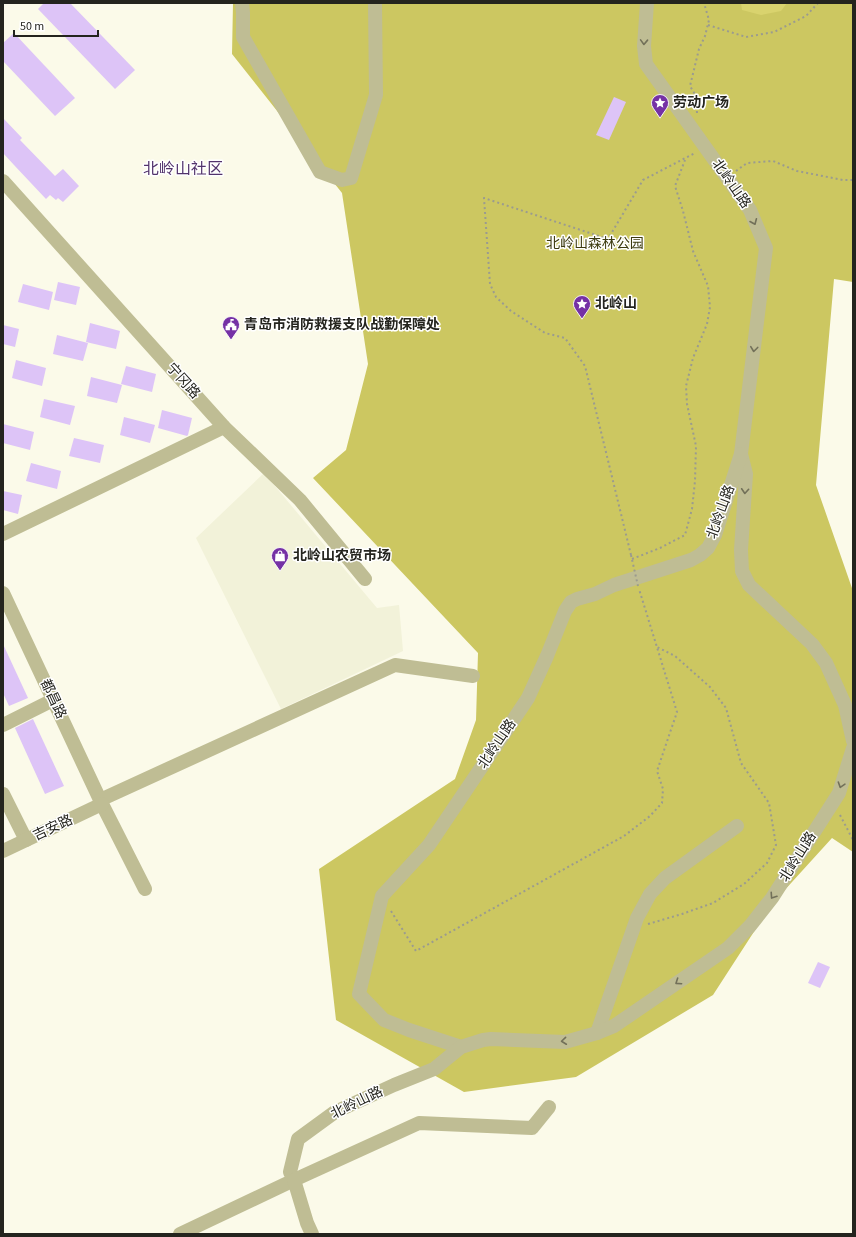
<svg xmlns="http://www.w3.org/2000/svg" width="856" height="1237" font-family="'Source Sans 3','Noto Sans SC',sans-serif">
	<rect width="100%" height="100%" fill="#fbfae9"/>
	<path fill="#f2f2d9" d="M264,473L377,608L399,605L403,651L281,709L196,538Z"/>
	<path fill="#ccc761" d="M233,3H853V282L834,279L816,485L853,591V852L832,838L772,904L713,995L576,1077L464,1092L336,1020L319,869L455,779L476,720L478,653L313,478L346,450L368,364L342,193L232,54Z"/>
	<path fill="#d9d36e" d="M741,3H787L781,11L761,15L742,10Z"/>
	<g fill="#ddc4f7">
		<path d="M44,3H70L135,70L115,89L38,9Z"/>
		<path d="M14,33L75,98L55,116L3,61V43Z"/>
		<path d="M614,97L626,102L609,140L596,135Z"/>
		<path d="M3,118L22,138L20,140L55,176L63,169L79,186L63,202L58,198L56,200L50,195L46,199L14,165L3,153Z"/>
		<path d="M58,282L80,287L76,305L54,300Z"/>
		<path d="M23,284L53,292L49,310L18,302Z"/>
		<path d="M90,323L120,331L116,349L86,342Z"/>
		<path d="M3,325L19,329L15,347L3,344Z"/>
		<path d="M57,335L88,343L83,361L53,354Z"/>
		<path d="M16,360L46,368L42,386L12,378Z"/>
		<path d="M126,366L156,374L152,392L121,384Z"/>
		<path d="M91,377L122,385L117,403L87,396Z"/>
		<path d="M44,399L75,406L70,425L40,417Z"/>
		<path d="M162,410L192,418L188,435L187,436L158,428Z"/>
		<path d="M124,417L155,425L150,443L120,435Z"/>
		<path d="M3,424L34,432L30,450L3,443Z"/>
		<path d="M74,438L104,445L100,463L69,456Z"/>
		<path d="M31,463L61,471L57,489L26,481Z"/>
		<path d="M3,491L22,495L18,514L3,510Z"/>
		<path d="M3,644L28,698L9,706L3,693Z"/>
		<path d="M33,719L64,786L45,794L15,728Z"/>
		<path d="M818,962L830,967L820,988L808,983Z"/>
	</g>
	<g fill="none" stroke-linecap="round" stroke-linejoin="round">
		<g stroke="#9b9b8f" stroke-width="2" stroke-dasharray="2 3" stroke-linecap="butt">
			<path d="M708,25L746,37L774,32L806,16L818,3"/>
			<path d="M697,113L696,96L690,86L699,49L705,36L709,20L704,3"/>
			<path d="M736,171L747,163L773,161L797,171L843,180H853"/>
			<path d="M631,555L585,366L565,338L545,333L511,311L496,297L490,284L484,198L608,239L643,180L695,153"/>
			<path d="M632,559L660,548L685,535L692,509L695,481L696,446L687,404L686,386L693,358L707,324L710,307L708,286L693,251L683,211L675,186L685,160"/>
			<path d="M840,815L853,840"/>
			<path d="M391,911L416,951L624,836L650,816L662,803L663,789L657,771L677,712L639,589"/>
			<path d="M648,924L682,914L713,903L744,884L767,863L776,845L769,803L741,763L726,708L710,687L675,656L657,647"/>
		</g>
		<g stroke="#bfbd94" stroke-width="14">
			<path d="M242,3L243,13V37L320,172L342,180L351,178L376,95L375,3"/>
			<path d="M647,3L644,46L646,64L750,210L766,248L741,454L746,474L741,550L742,571L749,585L812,644L826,663L845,705L853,741"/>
			<path d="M3,181L224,427L300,500L365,579"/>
			<path d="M3,534L224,427"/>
			<path d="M3,593L102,804L145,889"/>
			<path d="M3,725L53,700"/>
			<path d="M3,794L26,840"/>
			<path d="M100,800L395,665L473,676"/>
			<path d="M3,851L102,804"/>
			<path d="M597,1033L637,918L650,894L665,878L737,826"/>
			<path d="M461,1047L409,1030L384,1020L359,994L382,896L429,845L516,716L528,698L547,656L565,611L571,602L577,599L595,594L614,585L691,560L700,555L708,548L715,535L741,454"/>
			<path d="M180,1234L294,1180L290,1172L298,1139L335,1112L394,1085L434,1069L461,1047L483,1040L491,1039L565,1042L597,1033L614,1026L728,948L750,926L772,898L839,793L853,748"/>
			<path d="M312,1234L307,1223L294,1180L419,1123L532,1128L549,1107"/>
		</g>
		<path stroke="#9b9b8f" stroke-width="2" stroke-dasharray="2 3" stroke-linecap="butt" d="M631,555L638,586"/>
	</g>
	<defs><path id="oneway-chevron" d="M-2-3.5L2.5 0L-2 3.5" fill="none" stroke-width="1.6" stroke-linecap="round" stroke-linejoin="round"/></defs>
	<g stroke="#727059">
		<use href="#oneway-chevron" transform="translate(644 42) rotate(92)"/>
		<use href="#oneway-chevron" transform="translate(754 222) rotate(67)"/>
		<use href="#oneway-chevron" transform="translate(754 349) rotate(97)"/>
		<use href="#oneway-chevron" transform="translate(745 491) rotate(94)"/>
		<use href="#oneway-chevron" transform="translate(841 785) rotate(108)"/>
		<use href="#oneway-chevron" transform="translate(773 896) rotate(124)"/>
		<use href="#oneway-chevron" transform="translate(678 982) rotate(146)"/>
		<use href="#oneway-chevron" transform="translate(564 1041) rotate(174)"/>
	</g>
	<defs>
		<symbol id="sight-pin" viewBox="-11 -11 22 30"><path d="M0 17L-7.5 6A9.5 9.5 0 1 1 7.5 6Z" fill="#7531a5" stroke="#fff"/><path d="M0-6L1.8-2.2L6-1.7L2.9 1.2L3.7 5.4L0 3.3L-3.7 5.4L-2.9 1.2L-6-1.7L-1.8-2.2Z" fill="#fff"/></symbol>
		<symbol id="civic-pin" viewBox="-11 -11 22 30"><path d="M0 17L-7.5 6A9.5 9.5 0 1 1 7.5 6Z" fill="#7531a5" stroke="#fff"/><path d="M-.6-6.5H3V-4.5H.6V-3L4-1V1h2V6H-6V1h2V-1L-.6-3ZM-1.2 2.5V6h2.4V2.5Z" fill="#fff"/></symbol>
		<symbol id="shop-pin" viewBox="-11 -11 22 30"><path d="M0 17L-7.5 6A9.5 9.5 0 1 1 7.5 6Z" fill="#7531a5" stroke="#fff"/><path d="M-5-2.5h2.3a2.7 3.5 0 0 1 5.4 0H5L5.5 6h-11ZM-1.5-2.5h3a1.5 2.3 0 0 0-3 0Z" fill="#fff"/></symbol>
	</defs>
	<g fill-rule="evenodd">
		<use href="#sight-pin" x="650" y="93" width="20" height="27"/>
		<use href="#sight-pin" x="572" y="294" width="20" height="27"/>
		<use href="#civic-pin" x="221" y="315" width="20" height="27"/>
		<use href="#shop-pin" x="270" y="546" width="20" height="27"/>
	</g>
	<g text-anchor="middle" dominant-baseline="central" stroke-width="3" stroke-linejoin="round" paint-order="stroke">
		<g font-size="14" font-weight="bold" fill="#24241e" stroke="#fff" text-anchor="start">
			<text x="673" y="103">劳动广场</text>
			<text x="595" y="304">北岭山</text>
			<text x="244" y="325">青岛市消防救援支队战勤保障处</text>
			<text x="293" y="556">北岭山农贸市场</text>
		</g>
		<g font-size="14" fill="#24241e" stroke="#fff">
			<text transform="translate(731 184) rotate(55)">北岭山路</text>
			<text transform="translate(183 381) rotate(48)">宁冈路</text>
			<text transform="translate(721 512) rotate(-70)">北岭山路</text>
			<text transform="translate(53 699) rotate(65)">都昌路</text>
			<text transform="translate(497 744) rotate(-56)">北岭山路</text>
			<text transform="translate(53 828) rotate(-25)">吉安路</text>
			<text transform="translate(798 857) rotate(-58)">北岭山路</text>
			<text transform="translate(357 1103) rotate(-26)">北岭山路</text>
		</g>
		<g font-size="14" fill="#3d3b0f" stroke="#fff">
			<text x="595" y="244">北岭山森林公园</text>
		</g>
		<g font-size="16" fill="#52336c" stroke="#fff">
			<text x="183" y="169">北岭山社区</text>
		</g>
	</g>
	<rect width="856" height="1237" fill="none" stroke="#24241e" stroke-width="8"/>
	<path d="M14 30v6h84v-6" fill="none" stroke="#24241e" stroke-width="2"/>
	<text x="20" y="30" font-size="12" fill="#24241e" stroke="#ffffff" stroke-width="3" paint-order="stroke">50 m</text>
</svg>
